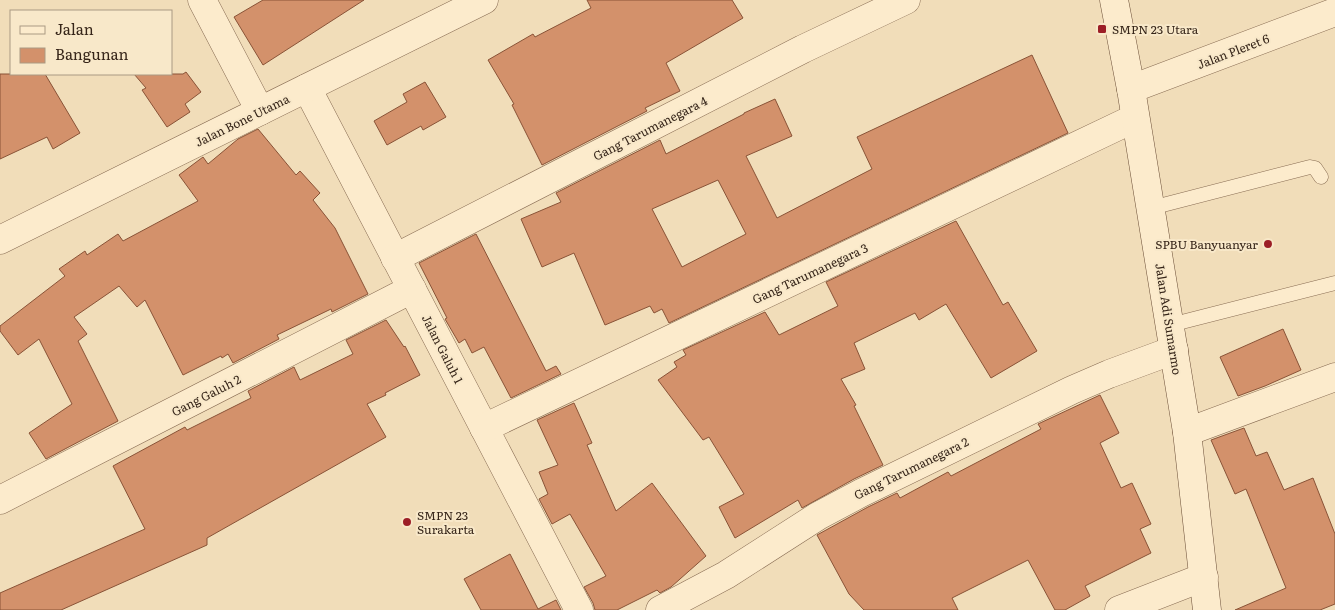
<svg xmlns="http://www.w3.org/2000/svg" width="1335" height="610" font-family="Literata,serif">
	<rect width="100%" height="100%" fill="#f1ddb9"/>
	<g fill="#d3916b" stroke="#895337" fill-rule="evenodd">
		<path d="M263,0H364L263,65L234,17Z"/>
		<path d="M587,0H732L743,18L666,63L680,91L645,108L647,111L542,165L512,105L514,104L488,60L533,34L535,37L591,8Z"/>
		<path d="M1032,55L1068,133L669,323L662,309L654,313L650,306L605,325L574,253L542,267L521,219L561,202L556,193L660,140L666,154L744,114V113L775,99L792,136L746,156L777,218L872,169L857,137ZM718,180L746,234L682,267L652,209Z"/>
		<path d="M186,72L201,92L185,104L190,112L167,127L142,90L146,88L134,74H183Z"/>
		<path d="M0,74H45L80,133L53,149L47,137L0,159Z"/>
		<path d="M425,82L446,117L423,130L421,126L387,145L374,121L407,102L403,94Z"/>
		<path d="M258,129L296,175L300,171L320,193L313,200L335,228L368,294L332,312L331,309L277,335L279,339L233,363L228,354L222,358L221,356L183,375L145,300L137,307L119,286L74,317L87,334L78,341L118,421L46,459L29,433L72,404L39,339L18,355L0,331V326L65,276L59,269L85,251L87,255L118,234L123,241L198,201L179,175L203,157L208,164L238,139Z"/>
		<path d="M956,221L1003,305L1008,302L1037,351L991,378L946,304L919,320L915,313L854,343L865,369L841,379L856,405L854,406L883,465L854,479L802,508L798,500L735,538L719,507L744,494L709,437L703,440L658,380L677,367L674,362L686,355L683,350L765,312L779,335L838,306L826,282Z"/>
		<path d="M476,234L546,371L556,366L561,374L511,398L484,347L472,353L465,339L459,343L445,319L447,318L419,263Z"/>
		<path d="M386,320L404,347L405,346L420,375L385,393L386,395L367,404L386,437L207,538V545L61,610H0V593L145,529L113,466L185,427L187,430L251,398L248,391L294,367L300,380L353,354L346,340Z"/>
		<path d="M1283,329L1301,370L1265,386L1238,396L1220,357Z"/>
		<path d="M1100,395L1119,433L1100,443L1121,488L1132,483L1151,524L1140,529L1151,553L1085,586L1090,596L1065,610H1055L1028,560L952,598L958,610H864L849,594L817,535L868,507L897,493L900,498L948,472L951,476L1041,429L1038,424Z"/>
		<path d="M574,403L592,443L587,445L616,511L652,483L706,556L671,587L660,593L657,590L617,610H595L593,603L584,587L606,576L570,514L552,524L539,499L548,494L539,472L558,465L537,420Z"/>
		<path d="M1244,428L1256,456L1267,452L1284,490L1313,478L1335,534V604L1320,610H1235L1286,588L1246,489L1235,494L1211,440Z"/>
		<path d="M510,554L538,609L556,600L561,610H481L464,579Z"/>
	</g>
	<g fill="none" stroke-linecap="round" stroke-linejoin="round">
		<defs>
			<g id="service">
				<path d="M1151,208L1310,167L1315,168L1321,177"/>
				<path d="M1170,325L1335,283"/>
			</g>
			<g id="minor">
				<path d="M202,0L260,111"/>
				<path d="M307,88L579,610"/>
				<path d="M1131,89L1335,12"/>
				<path d="M0,240L484,0"/>
				<path d="M395,258L803,49L906,0"/>
				<path d="M484,428L1135,118"/>
				<path d="M1187,432L1335,377"/>
				<path d="M0,500L412,289"/>
				<path d="M660,610L726,575L818,516L861,493L1072,390L1109,374L1174,350"/>
				<path d="M1119,610L1204,577"/>
			</g>
			<path id="secondary" d="M1114,0L1131,89L1187,432L1207,610"/>
		</defs>
		<use href="#service" stroke="#886c53" stroke-width="15"/>
		<use href="#minor" stroke="#886c53" stroke-width="29"/>
		<use href="#secondary" stroke="#6a4d36" stroke-width="29"/>
		<use href="#service" stroke="#fcebcc" stroke-width="14"/>
		<use href="#minor" stroke="#fcebcc" stroke-width="28"/>
		<use href="#secondary" stroke="#fcebcc" stroke-width="28"/>
	</g>
	<g fill="#9c1e26" stroke="#f8e8c9" stroke-width="2">
		<rect x="1097" y="24" width="10" height="10" rx="2.5"/>
		<circle cx="1268" cy="244" r="5"/>
		<circle cx="407" cy="522" r="5"/>
	</g>
	<g text-anchor="middle" dominant-baseline="central" stroke-width="4" stroke-linejoin="round" paint-order="stroke">
		<g font-size="12" fill="#362519" stroke="#f8e8c9" text-anchor="start">
			<text x="1112" y="29">SMPN 23 Utara</text>
			<text x="1258" y="244" text-anchor="end">SPBU Banyuanyar</text>
			<text x="417" y="515">SMPN 23<tspan x="417" dy="14">Surakarta</tspan></text>
		</g>
		<g font-size="12" fill="#362519" stroke="#f8e8c9">
			<text transform="translate(1233 51) rotate(-21)">Jalan Pleret 6</text>
			<text transform="translate(242 120) rotate(-26)">Jalan Bone Utama</text>
			<text transform="translate(650 128) rotate(-27)">Gang Tarumanegara 4</text>
			<text transform="translate(810 273) rotate(-25)">Gang Tarumanegara 3</text>
			<text transform="translate(1169 319) rotate(81)">Jalan Adi Sumarmo</text>
			<text transform="translate(443 349) rotate(63)">Jalan Galuh 1</text>
			<text transform="translate(206 395) rotate(-27)">Gang Galuh 2</text>
			<text transform="translate(911 468) rotate(-26)">Gang Tarumanegara 2</text>
		</g>
	</g>
	<rect x="10" y="10" width="162" height="65" fill="#f8e8c9" stroke="#aa9a83"/>
	<rect x="20" y="26" width="25" height="8" fill="#fcebcc" stroke="#aa9a83"/>
	<text x="55" y="35" font-size="15" fill="#362519">Jalan</text>
	<rect x="20" y="48" width="25" height="15" fill="#d3916b" stroke="#aa9a83"/>
	<text x="55" y="60" font-size="15" fill="#362519">Bangunan</text>
</svg>
